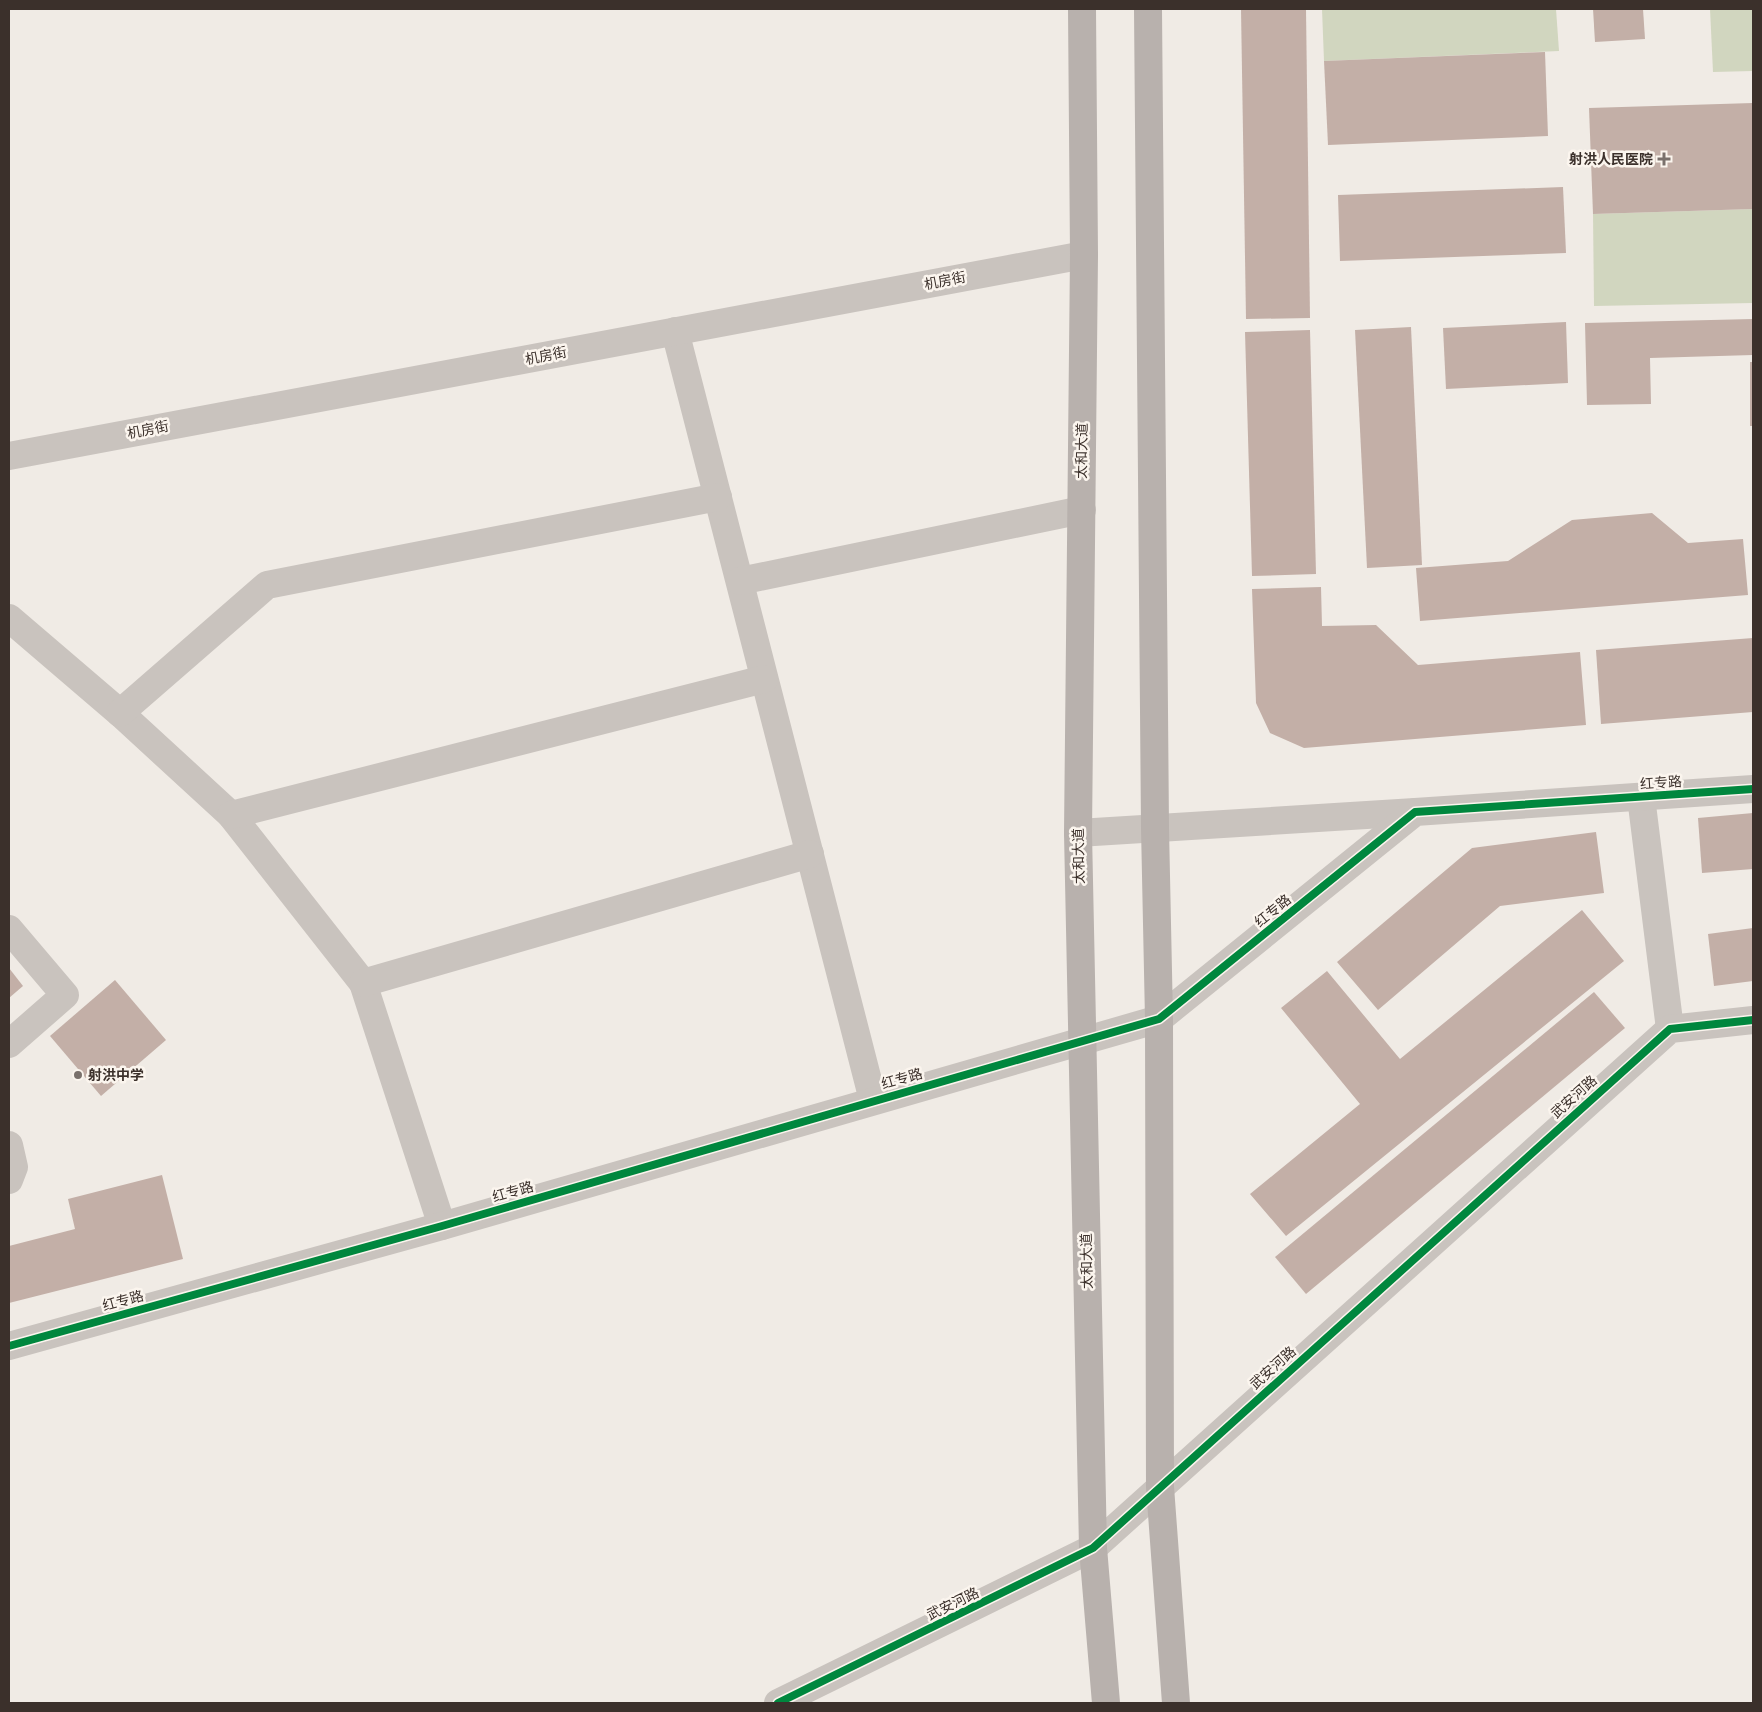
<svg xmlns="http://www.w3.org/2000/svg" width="1762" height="1712" font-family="Signika,'Noto Sans SC',sans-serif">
	<rect width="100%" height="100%" fill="#f0ebe5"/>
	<g fill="#d1d6bf">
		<path d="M1322,9H1556L1559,51L1324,61Z"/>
		<path d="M1710,9H1753V71L1713,72Z"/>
		<path d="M1753,209V303L1594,306L1593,214Z"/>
	</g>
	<g fill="#c3afa7">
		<path d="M1241,9H1306L1310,318L1246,319Z"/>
		<path d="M1593,9H1643L1645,39L1595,42Z"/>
		<path d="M1545,52L1548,136L1328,145L1324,61Z"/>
		<path d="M1753,103V209L1593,214L1589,108Z"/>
		<path d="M1563,187L1566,253L1340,261L1338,195Z"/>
		<path d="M1753,319V355L1650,358L1651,404L1587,405L1585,323Z"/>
		<path d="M1566,322L1568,383L1446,389L1443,328Z"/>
		<path d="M1411,327L1422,565L1367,568L1355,330Z"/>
		<path d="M1310,330L1316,574L1252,576L1245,332Z"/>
		<rect x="1750" y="362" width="3" height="64"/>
		<path d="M1652,513L1688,543L1743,539L1748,595L1420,621L1416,568L1508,561L1572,520Z"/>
		<path d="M1321,587L1322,626L1376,625L1418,665L1580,652L1586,725L1304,748L1270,733L1256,703L1252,589Z"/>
		<path d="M1753,638V712L1601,724L1596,650Z"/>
		<path d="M1753,813V869L1702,873L1698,818Z"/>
		<path d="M1596,832L1604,893L1500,906L1378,1010L1337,962L1472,848Z"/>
		<path d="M1582,910L1624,961L1286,1236L1250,1194L1360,1104L1281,1008L1327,971L1400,1059Z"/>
		<path d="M1753,928V981L1714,986L1708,934Z"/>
		<path d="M9,968L23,986L9,998Z"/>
		<path d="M115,980L166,1040L101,1096L50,1036Z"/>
		<path d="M1594,992L1625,1028L1306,1294L1275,1257Z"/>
		<path d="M162,1175L183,1259L9,1303V1246L75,1229L68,1199Z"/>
	</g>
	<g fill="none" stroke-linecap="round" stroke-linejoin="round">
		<g stroke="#c9c3be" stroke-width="28">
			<path d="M675,331L873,1100"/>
			<path d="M9,456L1084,255"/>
			<path d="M740,581L1082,510"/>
			<path d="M9,618L120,713L231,815L363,983L442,1226"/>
			<path d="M120,713L267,585L718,497"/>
			<path d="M1641,797L1670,1029"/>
			<path d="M231,815L764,679"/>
			<path d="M1078,833L1415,812"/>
			<path d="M9,929L65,995L9,1044"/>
			<path d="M363,983L810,854"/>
			<path d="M9,1145L14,1167L9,1180"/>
			<path d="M9,1346L442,1226L1159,1019L1415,812L1753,789"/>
			<path d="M778,1703L1093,1548L1670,1029L1753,1020"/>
		</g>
		<g stroke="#b8b1ad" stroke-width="28">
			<path d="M1082,9L1084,255L1078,833L1093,1548L1106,1703"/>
			<path d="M1148,9L1155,828L1159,1019L1160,1487L1176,1703"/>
		</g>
		<defs>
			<g id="cycleway">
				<path d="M9,1346L442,1226L1159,1019L1415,812L1753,789"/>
				<path d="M778,1703L1093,1548L1670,1029L1753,1020"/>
			</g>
		</defs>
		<use href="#cycleway" stroke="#fbf5ee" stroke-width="11"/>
		<use href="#cycleway" stroke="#00873e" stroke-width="8"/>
	</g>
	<g fill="#7a716c" stroke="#fbf5ee" stroke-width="2">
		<path d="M1661.5 151.5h5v5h5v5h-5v5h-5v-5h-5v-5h5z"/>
		<circle cx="78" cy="1075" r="5"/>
	</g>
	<g text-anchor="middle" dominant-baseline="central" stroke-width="5" stroke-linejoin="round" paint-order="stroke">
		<g font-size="14" font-weight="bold" fill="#3b302b" stroke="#fbf5ee" text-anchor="end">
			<text x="1653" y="159">射洪人民医院</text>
			<text x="88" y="1075" text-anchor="start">射洪中学</text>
		</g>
		<g font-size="14" fill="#3b302b" stroke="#fbf5ee">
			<text transform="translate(945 281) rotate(-11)">机房街</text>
			<text transform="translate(546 356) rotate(-11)">机房街</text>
			<text transform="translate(148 430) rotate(-11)">机房街</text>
			<text transform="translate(1082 451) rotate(-89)">太和大道</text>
			<text transform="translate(1661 783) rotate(-4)">红专路</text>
			<text transform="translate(1079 856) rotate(-91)">太和大道</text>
			<text transform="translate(1273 911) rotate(-39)">红专路</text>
			<text transform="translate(902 1079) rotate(-16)">红专路</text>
			<text transform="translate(1574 1097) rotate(-42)">武安河路</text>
			<text transform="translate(513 1192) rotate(-16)">红专路</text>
			<text transform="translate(1087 1261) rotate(-91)">太和大道</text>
			<text transform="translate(123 1301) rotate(-15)">红专路</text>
			<text transform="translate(1273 1368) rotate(-42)">武安河路</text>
			<text transform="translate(953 1604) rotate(-26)">武安河路</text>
		</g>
	</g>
	<rect width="1762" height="1712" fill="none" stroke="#3b302b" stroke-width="20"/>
</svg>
